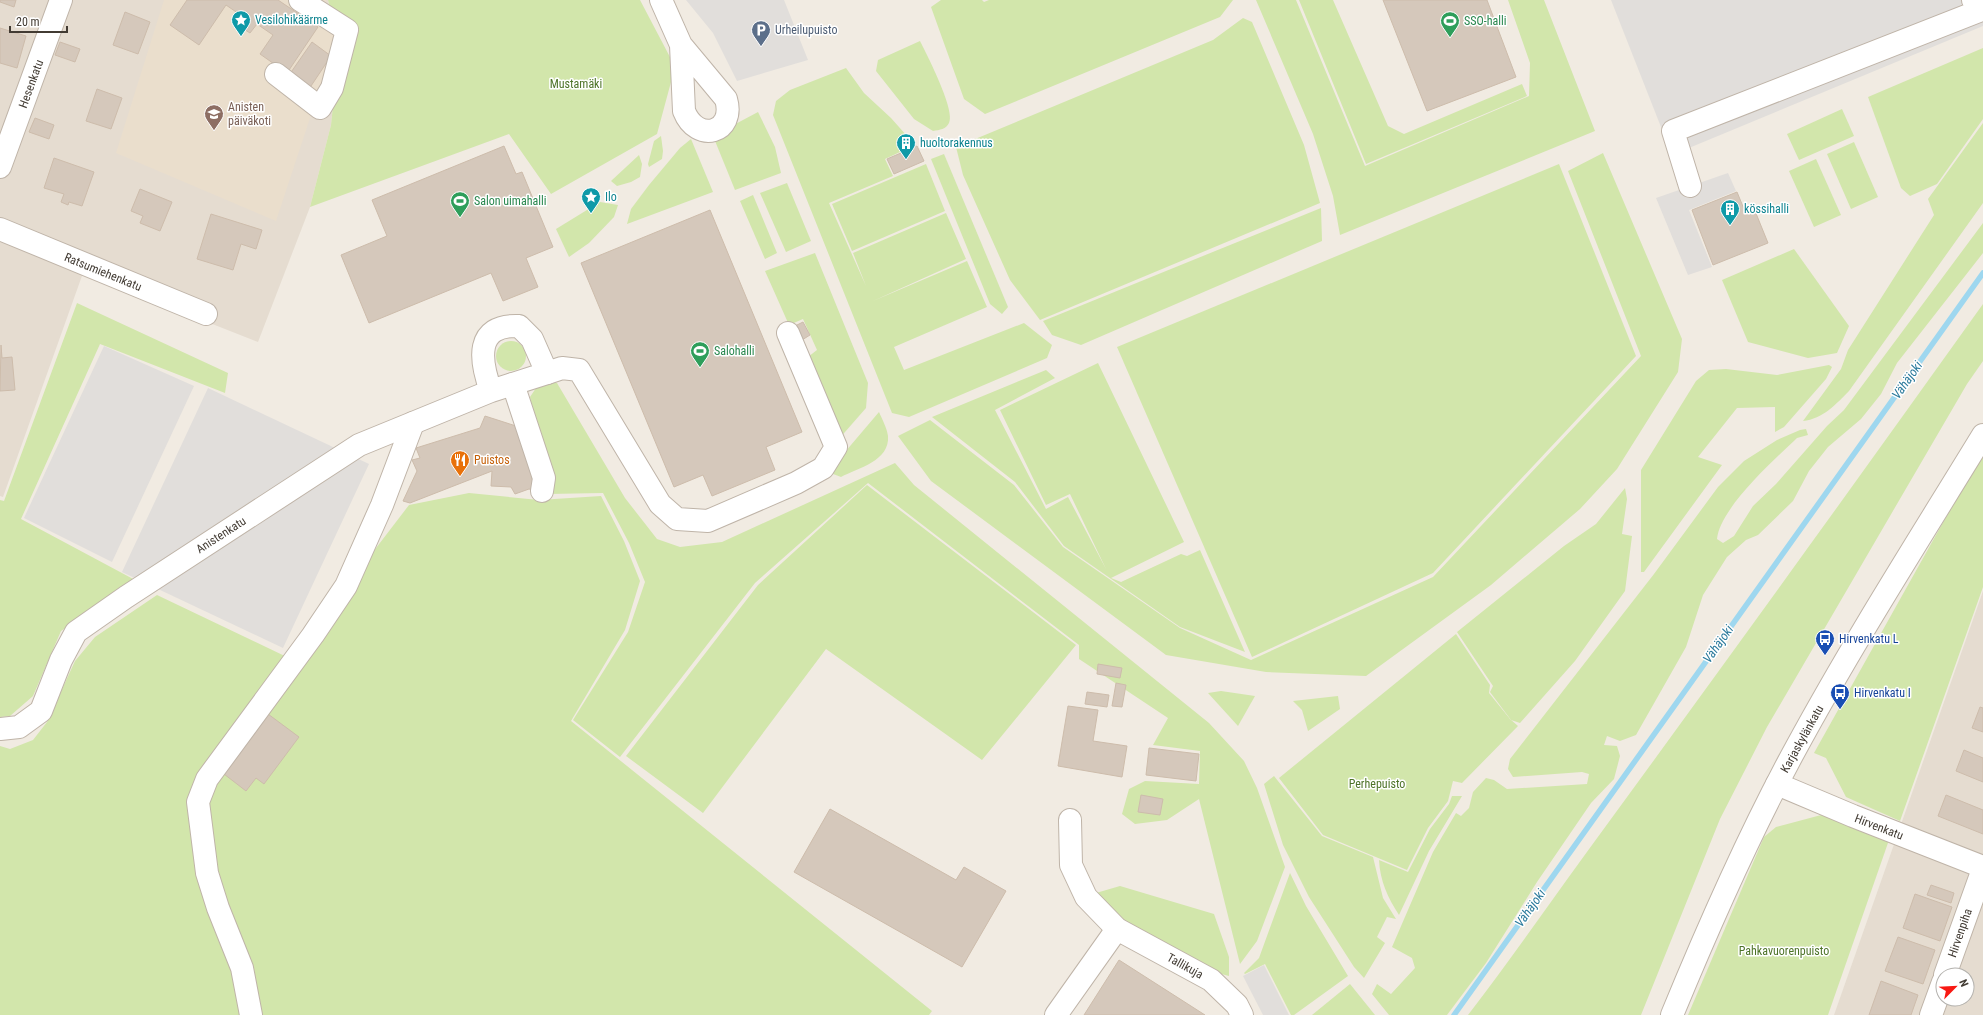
<svg xmlns="http://www.w3.org/2000/svg" width="1983" height="1015" font-family="'Roboto Condensed',sans-serif">
	<rect width="100%" height="100%" fill="#f1ebe2"/>
	<g fill="#e5dcd0" fill-rule="evenodd">
		<path d="M0,0H328L339,47L331,125L310,207L258,342L83,273L3,497L0,496Z"/>
		<path d="M1983,591V1015H1834ZM1943,975H1967V999H1943Z"/>
	</g>
	<path fill="#eadecc" d="M164,0H326L335,47L313,109L276,221L116,153Z"/>
	<g fill="#d2e6ab">
		<path d="M328,0H640L671,59V82L657,134L551,194L509,134L310,207L331,125L339,47Z"/>
		<path d="M941,0H982L984,2L989,0H1233L1220,17L985,114L964,99L931,7Z"/>
		<path d="M1256,0H1296L1365,166L1529,96L1530,63L1508,0H1544L1595,131L1340,235L1333,196L1313,134Z"/>
		<path d="M1299,0H1333L1388,126L1404,134L1522,84L1527,96L1366,164Z"/>
		<path d="M1243,18L1252,22L1304,145L1320,203L1040,320L1010,280L963,175L956,147L1213,40Z"/>
		<path d="M920,41C927,55 956,111 949,123C946,129 940,130 933,131L914,119L876,71L878,60Z"/>
		<path d="M1983,48V119L1937,184L1910,196L1901,188L1868,97Z"/>
		<path d="M846,68L864,93L891,118L915,145L885,159L893,176L829,203L866,286L853,253L946,213L966,259L873,301L967,261L987,307L894,347L904,370L1024,323L1052,345L1047,358L909,417L892,413L773,115L776,101L790,90Z"/>
		<path d="M1842,109L1854,136L1799,160L1787,134Z"/>
		<path d="M758,112L775,147L781,173L735,190L713,136Z"/>
		<path d="M1983,123V203L1849,391C1836,404 1823,419 1803,421L1841,369L1848,350L1934,215L1928,199Z"/>
		<path d="M661,136L663,151L662,159L649,167L648,164L654,141Z"/>
		<path d="M691,139L713,192L627,224L631,209L649,185L680,148Z"/>
		<path d="M1854,142L1878,197L1851,209L1827,154Z"/>
		<path d="M1603,153L1682,339L1678,372L1617,469L1580,509L1491,585L1366,676L1266,672L1166,655L931,481L898,436L930,420L1014,485L1063,547L1180,628L1251,660L1433,577L1641,356L1568,171Z"/>
		<path d="M944,154L1008,307L1002,314L990,304L931,159Z"/>
		<path d="M639,155L642,164L640,177L631,182L617,186L611,181Z"/>
		<path d="M1816,159L1841,215L1814,227L1789,171Z"/>
		<path d="M926,164L945,211L852,251L832,204Z"/>
		<path d="M1559,164L1636,356L1433,573L1252,657L1117,347Z"/>
		<path d="M787,183L811,241L786,252L760,193Z"/>
		<path d="M753,195L777,253L765,259L740,201Z"/>
		<path d="M600,202L618,205L614,217L589,243L569,257L556,229Z"/>
		<path d="M1321,208L1322,241L1081,345L1052,335L1043,321Z"/>
		<path d="M1983,223V253L1897,363L1881,394L1861,419L1828,447L1809,471L1793,501L1758,535L1746,540L1727,557L1703,595L1686,647L1636,735L1620,741L1607,736L1604,745L1617,746L1620,756L1614,779L1591,803L1537,882L1486,963L1447,1015H1389L1372,994L1377,984L1391,994L1415,968L1412,958L1392,947L1433,852L1456,813L1461,816L1469,808L1473,792L1486,778L1494,780L1507,789L1587,784L1589,774L1582,772L1513,777L1508,769L1510,759L1654,574L1718,487L1744,461L1777,440L1800,430L1806,429L1808,435L1797,438C1774,460 1720,508 1717,539L1723,543L1734,536L1753,506L1776,484L1827,426L1844,410Z"/>
		<path d="M1794,249L1849,326L1837,353L1808,358L1748,342L1722,280Z"/>
		<path d="M815,253L868,383L866,408L838,440L804,360L817,350L803,319L789,325L765,271Z"/>
		<path d="M77,303L228,373L225,393L100,344L21,519L135,580L61,631L33,696L10,716L0,717V500L4,501Z"/>
		<path d="M1983,304V361L1967,384L1767,727L1720,819L1641,1015H1468C1517,951 1563,884 1611,819C1736,648 1860,476 1983,304Z"/>
		<circle cx="511" cy="356" r="15"/>
		<path d="M1098,363L1184,542L1111,578L1121,582L1181,554L1187,556L1200,550L1245,652L1180,627L1064,546L1015,482L932,417L1046,370L1055,378L995,410L1046,509L1068,497L1106,569L1070,494L1046,505L1000,410Z"/>
		<path d="M1829,365L1832,367L1826,379L1784,427L1775,432V407L1737,408L1698,457L1722,465L1644,572H1641V470L1696,381L1709,370L1726,369L1777,375Z"/>
		<path d="M550,381L557,383L625,498L657,539L680,547L722,542L895,463L914,485L1209,723L1244,761L1257,788L1285,867L1257,941L1240,964L1199,799L1167,820L1135,824L1122,814L1129,789L1145,781L1199,784L1200,751L1153,745L1168,718L1079,659V645L868,483L755,583L620,757L573,720L628,632L645,582L629,543L603,493L548,494L530,397L540,382Z"/>
		<path d="M879,412C882,419 887,428 888,436C890,461 858,468 841,477L828,472Z"/>
		<path d="M1983,451V587L1900,821L1846,797L1826,758L1814,753Z"/>
		<path d="M867,485L1076,645L982,760L826,649L703,813L626,756L758,585Z"/>
		<path d="M1625,488L1627,499L1622,534L1632,536L1625,591L1575,661L1520,723L1511,720L1490,692L1493,686L1457,632L1564,546L1596,524Z"/>
		<path d="M469,493L539,500L601,496L624,541L640,581L625,630L571,721L932,1011L929,1015H0V746L10,749L33,740L47,722L75,661L95,637L157,595L291,659L409,505Z"/>
		<path d="M1456,634L1490,685L1489,693L1510,719L1518,726L1462,783L1453,781L1448,801L1428,828L1407,870L1323,835L1279,778Z"/>
		<path d="M1221,691L1255,696L1238,726L1208,693Z"/>
		<path d="M1338,696L1340,709L1308,731L1302,710L1293,701Z"/>
		<path d="M1274,776L1322,836L1373,857L1383,898L1396,919L1387,917L1377,937L1385,943L1364,978L1354,967L1309,897L1283,845L1264,784Z"/>
		<path d="M1452,796H1462L1429,851L1399,915C1388,898 1380,881 1379,860L1408,872L1430,829L1449,804Z"/>
		<path d="M1825,814L1889,840L1828,1015H1688L1764,837L1776,827Z"/>
		<path d="M1290,873L1306,906L1348,976L1294,1015H1291L1265,964L1245,974L1244,973L1259,958Z"/>
		<path d="M1120,886L1214,914L1229,957V976L1214,972L1121,922L1096,893Z"/>
		<path d="M1350,984L1375,1015H1312Z"/>
	</g>
	<g fill="#e1dedb">
		<path d="M686,0H784L808,60L737,81L713,33Z"/>
		<path d="M1611,0H1977L1983,3V26L1672,155Z"/>
		<path d="M1728,173L1736,191L1689,210L1712,267L1688,275L1656,198Z"/>
		<path d="M104,346L194,386L112,562L24,518Z"/>
		<path d="M208,388L369,464L283,648L122,572Z"/>
		<path d="M1264,965L1289,1015H1263L1243,976Z"/>
	</g>
	<g fill="none" stroke-linecap="round" stroke-linejoin="round">
		<path stroke="#9ed7ef" stroke-width="5.5" d="M1454,1015L1983,273"/>
	</g>
	<g fill="#d5c8bb" stroke="#cdbcab">
		<path d="M0,0H16L14,7L0,2Z"/>
		<path d="M187,0H278L318,27L287,73L260,54L273,35L257,24L250,33L239,26L245,18L226,5L199,45L170,25Z"/>
		<path d="M1383,0H1487L1516,77L1427,111Z"/>
		<path d="M125,12L150,22L138,54L113,45Z"/>
		<path d="M0,28L26,36L17,68L0,63Z"/>
		<path d="M60,42L80,49L75,62L55,55Z"/>
		<path d="M312,42L331,56L307,92L287,78Z"/>
		<path d="M97,89L122,98L111,129L86,121Z"/>
		<path d="M35,118L54,125L49,139L29,132Z"/>
		<path d="M504,146L516,174L522,172L553,247L526,258L538,287L503,301L491,273L369,323L341,255L387,236L372,200Z"/>
		<path d="M917,146L924,161L894,174L887,159Z"/>
		<path d="M54,158L94,172L82,206L69,202L68,205L61,202L64,194L44,188Z"/>
		<path d="M140,189L172,202L160,231L140,223L143,216L131,211Z"/>
		<path d="M1737,192L1744,209L1753,206L1768,243L1713,265L1692,210Z"/>
		<path d="M710,210L802,432L766,447L775,470L712,496L703,475L674,487L581,263Z"/>
		<path d="M211,214L262,230L256,249L241,244L233,270L197,259Z"/>
		<path d="M803,322L810,335L802,340L795,326Z"/>
		<path d="M1,345L2,358L12,357L15,390L0,391Z"/>
		<path d="M485,416L516,426L538,480L533,490L529,489L515,494L511,487L491,486L492,471L410,503L403,501L417,471L412,460L420,458L416,448L480,428Z"/>
		<path d="M1098,664L1122,668L1120,678L1097,674Z"/>
		<path d="M1116,683L1126,685L1122,707L1112,706Z"/>
		<path d="M1087,692L1109,695L1107,707L1085,704Z"/>
		<path d="M1068,706L1098,710L1093,741L1127,746L1122,777L1058,766Z"/>
		<path d="M1980,707L1983,708V732L1972,728Z"/>
		<path d="M268,714L299,737L264,784L256,778L246,791L224,774Z"/>
		<path d="M1149,748L1199,754L1196,781L1146,775Z"/>
		<path d="M1964,750L1983,758V782L1956,771Z"/>
		<path d="M1141,795L1163,799L1160,815L1138,812Z"/>
		<path d="M1946,795L1983,810V834L1938,816Z"/>
		<path d="M830,809L956,880L964,867L1006,891L962,967L794,872Z"/>
		<path d="M1931,885L1954,893L1951,903L1927,895Z"/>
		<path d="M1915,894L1952,907L1940,941L1903,928Z"/>
		<path d="M1898,937L1935,950L1923,984L1885,971Z"/>
		<path d="M1119,960L1205,1015H1084Z"/>
		<path d="M1881,981L1918,995L1911,1015H1869Z"/>
	</g>
	<g fill="none" stroke-linecap="round" stroke-linejoin="round">
		<defs>
			<g id="minor">
				<path d="M661,0L681,45L726,99C736,133 697,144 684,111L681,45"/>
				<path d="M276,74L320,108L332,88L347,30L300,0"/>
				<path d="M0,167L61,0"/>
				<path d="M1690,186L1673,131L1979,11L1973,0"/>
				<path d="M0,229L206,314"/>
				<path d="M547,373L562,368L579,370L660,504L677,519L708,521L796,483L823,468L836,447L788,333"/>
				<path d="M513,384L544,478L542,491"/>
				<path d="M0,729L19,727L41,711L61,660L76,632L126,597L359,445L491,391L547,373L532,339L519,326C474,324 480,361 491,391"/>
				<path d="M1777,784L1853,816L1983,867"/>
				<path d="M1070,820L1071,865L1086,897L1117,929L1211,980L1237,1005L1242,1015"/>
				<path d="M1945,975L1983,869"/>
				<path d="M251,1015L242,968L218,908L207,873L198,802L207,779L313,635L346,586L382,505L413,423"/>
				<path d="M1056,1015L1117,929"/>
				<path d="M1672,1015C1709,925 1749,834 1796,748C1854,641 1920,538 1983,435"/>
				<path d="M1931,1015L1943,982"/>
			</g>
		</defs>
		<use href="#minor" stroke="#bfb4a8" stroke-width="24"/>
		<use href="#minor" stroke="#fff" stroke-width="22"/>
	</g>
	<defs>
		<symbol id="sight-pin" viewBox="-11 -11 22 30"><path d="M0 17L-7.5 6A9.5 9.5 0 1 1 7.5 6Z" fill="#0f9aa8" stroke="#fff"/><path d="M0-6L1.8-2.2L6-1.7L2.9 1.2L3.7 5.4L0 3.3L-3.7 5.4L-2.9 1.2L-6-1.7L-1.8-2.2Z" fill="#fff"/></symbol>
		<symbol id="stadium-pin" viewBox="-11 -11 22 30"><path d="M0 17L-7.5 6A9.5 9.5 0 1 1 7.5 6Z" fill="#2e9e5b" stroke="#fff"/><path d="M0-5a6.5 5 0 1 0 0 10a6.5 5 0 1 0 0-10ZM-3.5-1.8h7v3.6h-7Z" fill="#fff"/></symbol>
		<symbol id="parking-pin" viewBox="-11 -11 22 30"><path d="M0 17L-7.5 6A9.5 9.5 0 1 1 7.5 6Z" fill="#5c6f8a" stroke="#fff"/><path d="M-3.5-5.5H1a3.5 3.5 0 0 1 0 7H-1V5.5H-3.5ZM-1-3.4V-.6H.8a1.4 1.4 0 0 0 0-2.8Z" fill="#fff"/></symbol>
		<symbol id="school-pin" viewBox="-11 -11 22 30"><path d="M0 17L-7.5 6A9.5 9.5 0 1 1 7.5 6Z" fill="#8d6e63" stroke="#fff"/><path d="M0-5L7-2L0 1L-7-2ZM-4 1L0 2.5L4 1V4Q0 6-4 4Z" fill="#fff"/></symbol>
		<symbol id="building-pin" viewBox="-11 -11 22 30"><path d="M0 17L-7.5 6A9.5 9.5 0 1 1 7.5 6Z" fill="#0f9aa8" stroke="#fff"/><path d="M-4-6H4V6H1V3H-1V6H-4ZM-2.5-4.3h1.7v1.8h-1.7ZM.8-4.3h1.7v1.8H.8ZM-2.5-1h1.7V.8h-1.7ZM.8-1h1.7V.8H.8Z" fill="#fff"/></symbol>
		<symbol id="restaurant-pin" viewBox="-11 -11 22 30"><path d="M0 17L-7.5 6A9.5 9.5 0 1 1 7.5 6Z" fill="#e8710a" stroke="#fff"/><path d="M-5-6h1v4h1v-4h1v4h1v-4h1v5L-1.5 .5V6h-2V.5L-5-1ZM5-6V6H3V1.5H1.5Q1.5-4 5-6Z" fill="#fff"/></symbol>
		<symbol id="bus-pin" viewBox="-11 -11 22 30"><path d="M0 17L-7.5 6A9.5 9.5 0 1 1 7.5 6Z" fill="#1a4fb4" stroke="#fff"/><path d="M-5-6H5V4H4V6H2V4H-2V6H-4V4H-5ZM-3.5-4V0h7V-4ZM-3.5 1.2v1.5H-2V1.2ZM2 1.2v1.5H3.5V1.2Z" fill="#fff"/></symbol>
	</defs>
	<g fill-rule="evenodd">
		<use href="#sight-pin" x="230" y="9" width="22" height="30"/>
		<use href="#stadium-pin" x="1439" y="10" width="22" height="30"/>
		<use href="#parking-pin" x="750" y="19" width="22" height="30"/>
		<use href="#school-pin" x="203" y="103" width="22" height="30"/>
		<use href="#building-pin" x="895" y="132" width="22" height="30"/>
		<use href="#sight-pin" x="580" y="186" width="22" height="30"/>
		<use href="#stadium-pin" x="449" y="190" width="22" height="30"/>
		<use href="#building-pin" x="1719" y="198" width="22" height="30"/>
		<use href="#stadium-pin" x="689" y="340" width="22" height="30"/>
		<use href="#restaurant-pin" x="449" y="449" width="22" height="30"/>
		<use href="#bus-pin" x="1814" y="628" width="22" height="30"/>
		<use href="#bus-pin" x="1829" y="682" width="22" height="30"/>
	</g>
	<g text-anchor="middle" dominant-baseline="central" stroke-width="3" stroke-linejoin="round" paint-order="stroke">
		<g font-size="12" fill="#0d838f" stroke="#fff" text-anchor="start">
			<text x="255" y="20">Vesilohikäärme</text>
			<text x="920" y="143">huoltorakennus</text>
			<text x="605" y="197">Ilo</text>
			<text x="1744" y="209">kössihalli</text>
		</g>
		<g font-size="12" fill="#27864d" stroke="#fff" text-anchor="start">
			<text x="1464" y="21">SSO-halli</text>
			<text x="474" y="201">Salon uimahalli</text>
			<text x="714" y="351">Salohalli</text>
		</g>
		<g font-size="12" fill="#4e5e75" stroke="#fff" text-anchor="start">
			<text x="775" y="30">Urheilupuisto</text>
		</g>
		<g font-size="12" fill="#423b33" stroke="#fff">
			<text transform="translate(31 84) rotate(-70)">Hesenkatu</text>
			<text transform="translate(103 272) rotate(22)">Ratsumiehenkatu</text>
			<text transform="translate(221 535) rotate(-33)">Anistenkatu</text>
			<text transform="translate(1802 739) rotate(-61)">Karjaskylänkatu</text>
			<text transform="translate(1879 827) rotate(21)">Hirvenkatu</text>
			<text transform="translate(1960 933) rotate(-71)">Hirvenpiha</text>
			<text transform="translate(1185 966) rotate(29)">Tallikuja</text>
		</g>
		<g font-size="12" fill="#4d7328" stroke="#fff">
			<text x="576" y="84">Mustamäki</text>
			<text x="1377" y="784">Perhepuisto</text>
			<text x="1784" y="951">Pahkavuorenpuisto</text>
		</g>
		<g font-size="12" fill="#785e54" stroke="#fff" text-anchor="start">
			<text x="228" y="107">Anisten<tspan x="228" dy="14">päiväkoti</tspan></text>
		</g>
		<g font-size="12" fill="#c56008" stroke="#fff" text-anchor="start">
			<text x="474" y="460">Puistos</text>
		</g>
		<g font-size="12" fill="#164399" stroke="#fff" text-anchor="start">
			<text x="1839" y="639">Hirvenkatu L</text>
			<text x="1854" y="693">Hirvenkatu I</text>
		</g>
		<g font-size="13" font-style="italic" fill="#2b7a9c" stroke="#fff">
			<text transform="translate(1907 380) rotate(-55)">Vähäjoki</text>
			<text transform="translate(1718 644) rotate(-55)">Vähäjoki</text>
			<text transform="translate(1530 908) rotate(-55)">Vähäjoki</text>
		</g>
	</g>
	<g transform="translate(1955 987) rotate(66)"><circle r="19" fill="#ffffff" stroke="#b3b1ad"/>
	<path d="M0-3L7 15L0 10L-7 15Z" fill="#f81913"/>
	<text y="-6" font-size="11" font-weight="bold" text-anchor="middle" fill="#423b33">N</text>
	</g>
	<path d="M10 26v6h57v-6" fill="none" stroke="#423b33" stroke-width="2"/>
	<text x="16" y="26" font-size="12" fill="#423b33" stroke="#ffffff" stroke-width="3" paint-order="stroke">20 m</text>
</svg>
